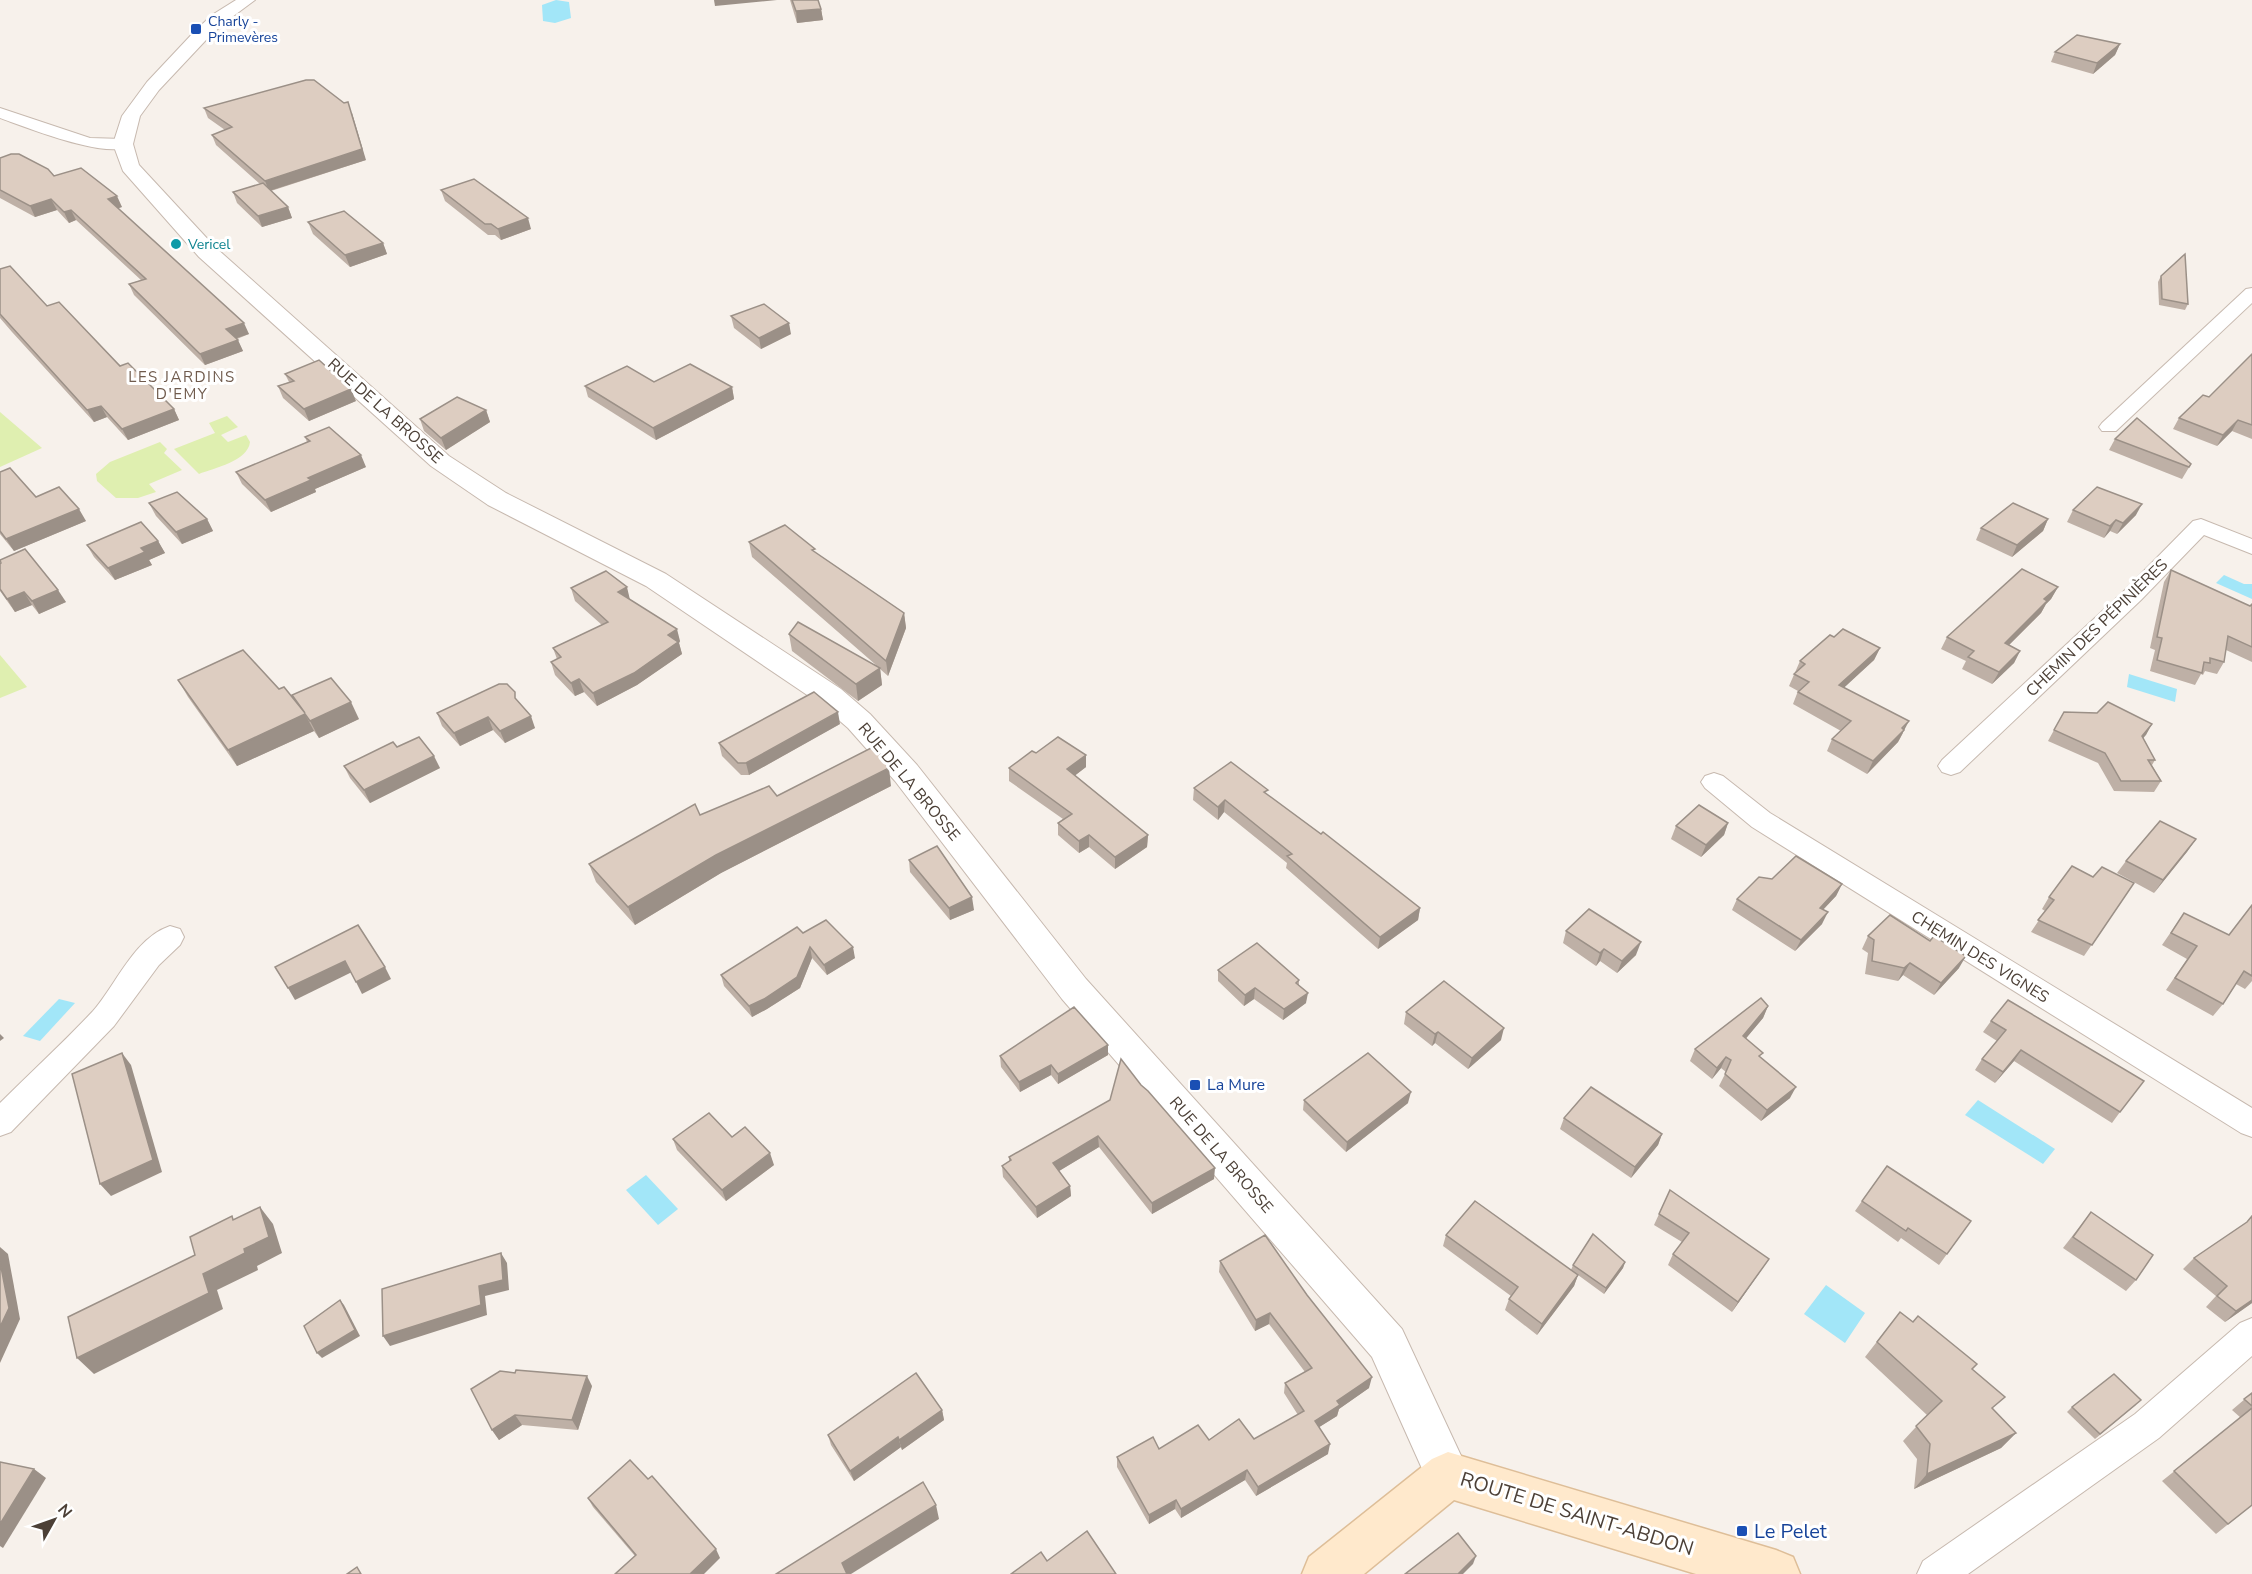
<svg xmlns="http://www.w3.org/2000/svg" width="2252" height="1574" font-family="'Nunito Sans',sans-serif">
	<rect width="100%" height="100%" fill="#f7f1eb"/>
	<g fill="#dfefb0">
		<path d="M0,412L42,448L0,467Z"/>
		<path d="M227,416L238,427L221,435L228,442L246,435L250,442C248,461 214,468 199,474L174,449L215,433L209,423Z"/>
		<path d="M160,442L167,449L164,453L182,470L149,484L156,492L138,498H116L97,481L96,474L110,462Z"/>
		<path d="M0,655L27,687L0,698Z"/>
	</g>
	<g fill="#a2e6f8">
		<path d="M556,0L569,2L571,18L555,23L543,21L542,5Z"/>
		<path d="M2224,575L2244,584H2252V599L2216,583Z"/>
		<path d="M2129,674L2177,689L2175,702L2127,687Z"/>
		<path d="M59,999L75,1003L40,1041L23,1036Z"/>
		<path d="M1978,1100L2055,1149L2043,1164L1965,1115Z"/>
		<path d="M646,1175L678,1209L658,1225L626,1190Z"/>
		<path d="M1826,1285L1865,1313L1845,1343L1804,1314Z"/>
	</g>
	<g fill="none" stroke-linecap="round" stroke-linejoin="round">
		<defs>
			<g id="minor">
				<path d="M0,108L90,138L123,139L131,144C114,163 23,126 0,118Z"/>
				<path d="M2252,288V303L2116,431H2102L2099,427L2102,423L2246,289Z"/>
				<path d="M2201,519L2252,539V554L2204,535L2141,600L1960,772L1951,775L1942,772L1938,766L1942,760L2125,590L2193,521Z"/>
				<path d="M1714,773L1723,776L1770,813L2252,1108V1137L2241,1133L1752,827L1705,788L1701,782L1705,776Z"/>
				<path d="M170,926L180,929L184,937L180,945L159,965L114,1026L11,1132L0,1136V1103C31,1072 63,1043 93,1011C116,985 134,938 170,926Z"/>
				<path d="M2252,1318V1356L2159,1438L1968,1574H1917L1923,1561L2135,1414L2240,1323Z"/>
			</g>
			<path id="tertiary" d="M236,0H255L224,23L206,40L159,90L140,116L133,144L139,165L215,247L449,456L506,493L666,574L841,689L870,714L917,765L1086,979L1402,1329L1470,1475L1464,1491L1448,1497L1432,1491L1372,1357L1062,999L895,781L848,728L819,703L646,586L488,505L431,466L199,257L123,171L113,144L122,116L147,82L194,32L212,15Z"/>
			<path id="secondary" d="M1448,1452L1776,1550L1793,1557L1800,1574H1696L1454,1500L1364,1574H1302L1309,1557L1432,1459Z"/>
		</defs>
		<use href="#minor" stroke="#c7b9af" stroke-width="2"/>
		<use href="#tertiary" stroke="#c7b9af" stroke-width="2"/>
		<use href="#secondary" stroke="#debe98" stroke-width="3"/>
		<use href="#minor" fill="#fff" fill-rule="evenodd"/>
		<use href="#tertiary" fill="#fff" fill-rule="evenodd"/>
		<use href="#secondary" fill="#ffe9cc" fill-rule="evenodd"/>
	</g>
	<g fill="#beb0a6">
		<path d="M790,0H818L821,9L823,20L797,23Z"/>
		<path d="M2120,44L2115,55L2093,74L2051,62L2055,52Z"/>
		<path d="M204,108L366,160L271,191L288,207L292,218L262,227L237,203L233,192L260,184L216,145L212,135L225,130L208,118Z"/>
		<path d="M0,158L54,176L122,207L118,208L249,334L237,339L243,351L205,365L134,295L129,284L141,280L76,220L69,223L57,210L35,217L0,198Z"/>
		<path d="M441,190L531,229L501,240L495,235H488L445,201Z"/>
		<path d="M308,222L383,243L387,254L350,267L313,234Z"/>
		<path d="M0,269L47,306L174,409L179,420L128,440L107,417L94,422L12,332L0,318Z"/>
		<path d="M2161,276L2188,304L2185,310L2159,305L2158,282Z"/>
		<path d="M731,316L791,334L761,349L734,328Z"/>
		<path d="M2252,354V439L2232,431L2217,446L2173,429L2179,418L2209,397Z"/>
		<path d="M285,374L356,401L309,421L283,398L278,386L289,382Z"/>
		<path d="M654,382L732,387L734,399L656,440L588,397L585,386Z"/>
		<path d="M486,410L490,422L446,450L424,431L420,419Z"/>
		<path d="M305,437L366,467L315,489L316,492L271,512L242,484L236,472L307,442Z"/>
		<path d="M2115,439L2191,464L2182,479L2109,450Z"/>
		<path d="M0,472L36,497L86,521L14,551L0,534Z"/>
		<path d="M149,503L207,519L213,531L182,544L156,516Z"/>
		<path d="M2073,510L2136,515L2117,534L2110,531L2104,538L2067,522Z"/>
		<path d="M2048,519L2043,531L2012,557L1976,540L1981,528Z"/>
		<path d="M158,541L165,553L149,560L152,565L115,580L94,557L87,545Z"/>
		<path d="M749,542L816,553L904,613L906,628L888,676L880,669L882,685L858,701L792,651L789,634L876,665L752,557Z"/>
		<path d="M0,564L66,602L39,614L32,605L15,612L0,591Z"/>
		<path d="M2171,570L2250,606L2252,604V662L2226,650L2224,662L2217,674L2205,671L2203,675L2201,674L2195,685L2150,671L2155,650L2150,648L2164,582Z"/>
		<path d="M2058,587L2051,599L2046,604L2041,613L2009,645L2020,651L2014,663L1992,684L1962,669L1966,661L1941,649L1947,637Z"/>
		<path d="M571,588L630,599L680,641L679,643L682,654L637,685L597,706L584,692L575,696L555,675L551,662L557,659L553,648L602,625L575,601Z"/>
		<path d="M1834,637L1880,648L1874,660L1844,687L1903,733L1898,742L1867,774L1827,751L1832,739L1841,731L1793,704L1798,691L1789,686L1800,661Z"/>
		<path d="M178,680L279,689L294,700L292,695L359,719L319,738L314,731L237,766L188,697Z"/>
		<path d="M518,702L535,728L505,743L493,730L460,746L442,726L437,713Z"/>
		<path d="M2064,712L2152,724L2143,738L2155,760L2152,765L2161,781L2154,792L2114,791L2098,763L2048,741Z"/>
		<path d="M840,724L749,775H741L722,756L719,743Z"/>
		<path d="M397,747L440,768L370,803L350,778L344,766Z"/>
		<path d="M1036,753L1086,755V767L1075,775L1148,835L1147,847L1115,869L1089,847L1079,853L1058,835V823L1063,819L1009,781V768Z"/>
		<path d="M891,786L721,873L635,925L596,882L589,864L700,815L777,796Z"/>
		<path d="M1194,788L1267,795L1420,908L1418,920L1378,949L1286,868L1287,863L1224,812L1218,820L1193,800Z"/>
		<path d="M1728,823L1724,835L1701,857L1671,839L1676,826Z"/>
		<path d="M2196,839L2154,893L2117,873L2126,861Z"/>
		<path d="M909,860L974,910L950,920L910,872Z"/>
		<path d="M2093,877L2134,883L2084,956L2031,932L2045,911L2042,909L2049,897Z"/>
		<path d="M1842,884L1836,896L1823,910L1822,924L1795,951L1732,910L1737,899Z"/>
		<path d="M2252,905V981L2245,989L2236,984L2223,1004L2213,1016L2166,990L2187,959L2162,945L2184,913L2229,935Z"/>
		<path d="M1566,931L1636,955L1617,973L1600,961L1596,966L1563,943Z"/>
		<path d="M803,933L855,958L827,975L812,958L800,988L767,1009L752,1017L724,986L721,975Z"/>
		<path d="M1868,936L1959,968L1934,995L1903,975L1898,981L1865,974L1868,953L1862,949Z"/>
		<path d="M1218,970L1299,980V985L1306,1003L1283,1020L1254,999L1244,1006L1218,981Z"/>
		<path d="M2008,1000L2120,1112L2112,1123L2014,1061L1995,1083L1975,1070L1982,1059L1997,1041L1983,1032L1991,1021Z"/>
		<path d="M1768,1006L1763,1018L1746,1038L1761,1058L1790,1098L1761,1121L1719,1086L1726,1072L1721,1068L1712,1079L1690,1061L1695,1049Z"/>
		<path d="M1406,1012L1501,1040L1468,1069L1435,1043L1432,1046L1404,1024Z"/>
		<path d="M1108,1055L1058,1084L1051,1075L1020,1092L1001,1067L1000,1056Z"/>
		<path d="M1110,1100L1214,1179L1152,1214L1099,1147L1059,1171L1070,1186L1071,1196L1037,1218L1003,1177L1002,1166L1009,1161V1157Z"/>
		<path d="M1304,1100L1408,1103L1346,1152L1303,1110Z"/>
		<path d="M1564,1118L1662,1134L1658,1145L1631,1178L1560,1129Z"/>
		<path d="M673,1139L774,1165L726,1201L677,1150Z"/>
		<path d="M1670,1190L1762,1269L1732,1312L1668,1265L1673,1254L1682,1242L1654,1225Z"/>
		<path d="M1862,1201L1971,1221L1939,1265L1901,1238L1898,1242L1855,1211Z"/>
		<path d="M2091,1212L2136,1280L2126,1291L2063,1248Z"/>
		<path d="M1446,1235L1571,1270L1573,1265L1625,1262L1623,1268L1604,1294L1578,1275L1574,1286L1537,1335L1505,1310L1509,1299L1511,1296L1443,1246Z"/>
		<path d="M2194,1258L2252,1303L2225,1322L2206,1307L2216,1296L2183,1269Z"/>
		<path d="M1220,1261L1369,1388L1339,1409L1337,1416L1319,1427L1328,1454L1256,1496L1245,1480L1181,1518L1175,1509L1149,1524L1117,1467V1457L1209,1440L1254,1439L1298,1415L1284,1393L1285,1383L1305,1372L1269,1324L1255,1331L1219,1272Z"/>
		<path d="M1900,1312L1972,1369L1994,1410L2016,1433L2001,1448L1914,1489L1917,1459L1903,1441L1927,1415L1865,1357Z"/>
		<path d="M515,1373L592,1386L578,1430L522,1425L499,1440L492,1430Z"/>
		<path d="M2252,1393V1505L2216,1534L2162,1481L2241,1418L2232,1410Z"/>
		<path d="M2136,1405L2095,1439L2067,1412L2072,1407Z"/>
		<path d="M942,1410L944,1420L902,1450L901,1447L854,1481L831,1445L828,1435Z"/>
		<path d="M588,1498L720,1558L635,1556L593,1507Z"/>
	</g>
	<g fill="#9b9087">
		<path d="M714,0H777L715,6Z"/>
		<path d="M821,9L823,20L797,23L796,11Z"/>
		<path d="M2120,44L2115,55L2093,74L2097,63Z"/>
		<path d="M352,113L366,160L269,191L265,181Z"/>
		<path d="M117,196L122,207L113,210L108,199Z"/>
		<path d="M51,199L57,210L35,217L30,206Z"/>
		<path d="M288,207L292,218L262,227L258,216Z"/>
		<path d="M71,210L76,220L69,223L64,212Z"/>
		<path d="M528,218L531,229L501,240L498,229Z"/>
		<path d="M383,243L387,254L350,267L345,255Z"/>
		<path d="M244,323L249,334L231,340L226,329Z"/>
		<path d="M789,323L791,334L761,349L759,338Z"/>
		<path d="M238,340L243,351L205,365L200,354Z"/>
		<path d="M732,387L734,399L656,440L653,428Z"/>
		<path d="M351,389L356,401L309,421L304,409Z"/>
		<path d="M101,406L107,417L94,422L87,410Z"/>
		<path d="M174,409L179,420L128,440L122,429Z"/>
		<path d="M486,410L490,422L446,450L441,438Z"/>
		<path d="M2238,420L2232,431L2217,446L2223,435Z"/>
		<path d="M361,455L366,467L315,489L316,492L271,512L265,500L308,478Z"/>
		<path d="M2142,504L2136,515L2117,534L2123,523Z"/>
		<path d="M79,509L86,521L14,551L6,539Z"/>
		<path d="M207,519L213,531L182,544L176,532Z"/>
		<path d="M2048,519L2043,531L2012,557L2017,545Z"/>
		<path d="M2116,520L2110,531L2104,538L2110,526Z"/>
		<path d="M158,541L165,553L149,560L152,565L115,580L108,568L141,548Z"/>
		<path d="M627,587L630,600L618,592Z"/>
		<path d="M2058,587L2051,599L2046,604L2041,613L1999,655L2005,643L2044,599Z"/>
		<path d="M58,590L66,602L39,614L32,601Z"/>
		<path d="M24,592L32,605L15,612L7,599Z"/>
		<path d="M904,613L906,628L888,676L886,661Z"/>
		<path d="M677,629L680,641L679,643L682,654L637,685L597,706L593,693L668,635Z"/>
		<path d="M1880,648L1874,660L1834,697L1839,685Z"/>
		<path d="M2020,651L2014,663L1992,684L1999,672Z"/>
		<path d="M880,668L882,685L858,701L856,684Z"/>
		<path d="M579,679L584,692L575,696L571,683Z"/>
		<path d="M351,702L359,719L319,738L310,721Z"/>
		<path d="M838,712L840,724L749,775L746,763Z"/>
		<path d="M305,714L314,731L237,766L228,750Z"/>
		<path d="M531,716L535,728L505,743L500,731Z"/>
		<path d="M488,717L493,730L460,746L454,733Z"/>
		<path d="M1909,721L1898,742L1867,774L1873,761Z"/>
		<path d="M2152,724L2146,735L2135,747L2142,736Z"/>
		<path d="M1086,755V767L1068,781L1067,769Z"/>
		<path d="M434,756L440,768L370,803L364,790Z"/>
		<path d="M889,768L891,786L721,873L635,925L628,907L716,855Z"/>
		<path d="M1225,800L1224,812L1218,820V807Z"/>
		<path d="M1728,823L1724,835L1701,857L1706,845Z"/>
		<path d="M1089,835V847L1079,853V841Z"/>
		<path d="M1148,835L1147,847L1115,869V857Z"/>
		<path d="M2196,839L2187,852L2154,893L2163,880Z"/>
		<path d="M1842,884L1836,896L1814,919L1820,908Z"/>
		<path d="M972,897L974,910L950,920L949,908Z"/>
		<path d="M1420,908L1418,920L1378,949L1380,937Z"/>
		<path d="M1828,912L1822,924L1795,951L1801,940Z"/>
		<path d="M1641,942L1636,955L1617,973L1622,961Z"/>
		<path d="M810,947L812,958L800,988L767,1009L752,1017L749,1006Z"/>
		<path d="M853,947L855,958L827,975L824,965Z"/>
		<path d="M1604,949L1600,961L1596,966L1600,953Z"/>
		<path d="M1966,956L1959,968L1934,995L1941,983Z"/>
		<path d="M345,961L352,972L295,1000L288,988Z"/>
		<path d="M1910,963L1903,975L1898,981L1904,968Z"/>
		<path d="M385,967L391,979L362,994L356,982Z"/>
		<path d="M1255,988L1254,999L1244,1006L1245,995Z"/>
		<path d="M1308,993L1306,1003L1283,1020L1284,1009Z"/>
		<path d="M1768,1006L1763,1018L1738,1048L1743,1036Z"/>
		<path d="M1504,1028L1501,1040L1468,1069L1472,1058Z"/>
		<path d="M1438,1032L1435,1043L1432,1046L1435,1034Z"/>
		<path d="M0,1034L4,1038L0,1041Z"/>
		<path d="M1108,1045V1055L1058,1084V1074Z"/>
		<path d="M2021,1050L2014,1061L1995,1083L2003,1072Z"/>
		<path d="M122,1053L131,1065L162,1172L111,1196L100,1184Z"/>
		<path d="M1726,1057L1721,1068L1712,1079L1717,1068Z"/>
		<path d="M1051,1065V1075L1020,1092L1019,1082Z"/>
		<path d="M1796,1087L1790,1098L1761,1121L1767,1110Z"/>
		<path d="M1411,1092L1408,1103L1346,1152L1347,1142Z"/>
		<path d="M1662,1134L1658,1145L1631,1178L1635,1167Z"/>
		<path d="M1098,1136L1099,1147L1054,1174L1053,1163Z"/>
		<path d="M770,1153L774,1165L726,1201L722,1190Z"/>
		<path d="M1215,1168L1214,1179L1152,1214V1203Z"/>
		<path d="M1070,1186L1071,1196L1037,1218L1036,1207Z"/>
		<path d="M260,1207L273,1224L282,1253L257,1266L258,1270L217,1290L223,1309L94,1374L77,1358L203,1274L244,1249Z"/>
		<path d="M0,1247L8,1254L20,1319L0,1363Z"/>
		<path d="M501,1253L507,1263L509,1290L485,1296L487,1315L390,1346L383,1336L479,1286Z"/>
		<path d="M1769,1259L1762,1269L1732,1312L1738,1302Z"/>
		<path d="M1625,1262L1623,1268L1604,1294L1606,1288Z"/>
		<path d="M1578,1275L1574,1286L1537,1335L1542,1324Z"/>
		<path d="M340,1300L344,1305L360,1336L322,1358L317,1353Z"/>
		<path d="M2252,1300V1303L2225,1322L2236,1311Z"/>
		<path d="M1270,1313L1269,1324L1255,1331L1256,1320Z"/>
		<path d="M587,1376L592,1386L578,1430L572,1420Z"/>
		<path d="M1372,1377L1369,1388L1339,1409L1337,1416L1313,1431L1315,1421L1337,1401Z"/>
		<path d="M942,1410L944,1420L902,1450L899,1440Z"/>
		<path d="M515,1415L522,1425L499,1440L492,1430Z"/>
		<path d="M2016,1433L2001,1448L1914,1489L1927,1474Z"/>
		<path d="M898,1437L901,1447L854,1481L850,1471Z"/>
		<path d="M1330,1444L1328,1454L1256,1496L1258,1487Z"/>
		<path d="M34,1469L46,1478L3,1548L0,1546V1524Z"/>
		<path d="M1247,1470L1245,1480L1181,1518V1509Z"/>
		<path d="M1176,1500L1175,1509L1149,1524V1515Z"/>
		<path d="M936,1505L939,1519L851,1574H846L842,1563Z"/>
		<path d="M716,1549L720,1558L704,1574H690Z"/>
		<path d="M1476,1556L1473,1564L1463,1574H1458Z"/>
	</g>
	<g fill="#ddcdc1" stroke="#9b9087" stroke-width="1.5">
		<path d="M792,0H818L821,9L796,11Z"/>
		<path d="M2077,35L2120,44L2097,63L2055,52Z"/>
		<path d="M306,80H314L344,103L348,102L362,149L265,181L212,135L232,127L204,108Z"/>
		<path d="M11,154H19L48,169L54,176L81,168L117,196L108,199L244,323L226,329L238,340L200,354L129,284L146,279L71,210L64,212L51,199L30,206L0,190V158Z"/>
		<path d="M474,179L528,218L498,229L491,224H485L441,190Z"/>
		<path d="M263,183L288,207L258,216L233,192Z"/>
		<path d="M344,211L383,243L345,255L308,222Z"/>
		<path d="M2185,254L2188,304L2162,299L2161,276Z"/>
		<path d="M10,266L47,306L59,302L120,366L128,363L174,409L122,429L101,406L87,410L0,314V269Z"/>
		<path d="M764,304L789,323L759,338L731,316Z"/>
		<path d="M2252,354V425L2238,420L2223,435L2179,418L2203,395L2209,397Z"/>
		<path d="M319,360L351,389L304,409L278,386L294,381L285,374Z"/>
		<path d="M690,364L732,387L653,428L585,386L627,366L654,382Z"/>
		<path d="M457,397L486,410L441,438L420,419Z"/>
		<path d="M2137,418L2191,464L2189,467L2115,439Z"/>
		<path d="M329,427L361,455L308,478L311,480L265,500L236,472L310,441L305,437Z"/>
		<path d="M10,468L36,497L59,487L79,509L6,539L0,531V472Z"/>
		<path d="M2097,487L2142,504L2123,523L2116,520L2110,526L2073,510Z"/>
		<path d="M177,492L207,519L176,532L149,503Z"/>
		<path d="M2013,503L2048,519L2017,545L1981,528Z"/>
		<path d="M141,522L158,541L141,548L145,552L108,568L87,545Z"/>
		<path d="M785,525L815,549L812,550L904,613L886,661L749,542Z"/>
		<path d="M25,549L58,590L32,601L24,592L7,599L0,589V564L1,563L0,560Z"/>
		<path d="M2022,569L2058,587L2044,599L2047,601L2005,643L2020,651L1999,672L1968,657L1974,651L1947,637Z"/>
		<path d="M2171,570L2250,606L2252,604V647L2228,636L2224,662L2210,658V663L2204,662L2202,673L2157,660L2162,638L2157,637Z"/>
		<path d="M606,571L627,587L618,592L677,629L668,635L678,642L634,673L593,693L579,679L571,683L551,662L561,657L553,648L608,622L571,588Z"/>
		<path d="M798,622L880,668L856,684L789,634Z"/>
		<path d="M1843,629L1880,648L1839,685L1909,721L1902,728L1904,730L1873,761L1832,739L1851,721L1798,692L1809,682L1794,674L1805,664L1800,661L1830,635L1834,637Z"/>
		<path d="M243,650L279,689L284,687L305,713L292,695L331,678L351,702L310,721L305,714L228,750L178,680Z"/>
		<path d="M499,684H507L515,692V698L531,716L500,731L488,717L454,733L437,713Z"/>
		<path d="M814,692L838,712L746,763H738L719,743Z"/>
		<path d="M2108,702L2152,724L2142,736L2155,760H2148L2161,781H2121L2105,753L2054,730L2064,712L2097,713Z"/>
		<path d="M419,737L434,756L364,790L344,766L393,742L397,747Z"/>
		<path d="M1058,737L1086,755L1067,769L1148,835L1115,857L1089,835L1079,841L1058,823L1072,814L1009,768L1032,751L1036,753Z"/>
		<path d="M875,746L889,768L716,855L628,907L589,864L695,804L700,815L769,786L777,796Z"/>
		<path d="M1231,762L1268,790L1264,792L1321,834L1323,832L1420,908L1380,937L1287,856L1292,854L1225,800L1218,807L1194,788Z"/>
		<path d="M1699,805L1728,823L1706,845L1676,826Z"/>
		<path d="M2160,821L2196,839L2163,880L2126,861Z"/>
		<path d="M937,846L972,897L949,908L909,860Z"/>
		<path d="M1796,856L1842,884L1820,908L1828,912L1801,940L1737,899L1759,877L1772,879Z"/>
		<path d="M2072,866L2093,877L2102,867L2134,883L2092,945L2038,920L2054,900L2049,897Z"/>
		<path d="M2252,905V976L2244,971L2223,1004L2175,978L2197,946L2171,933L2184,913L2229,935Z"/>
		<path d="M1589,909L1641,942L1622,961L1604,949L1600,953L1566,931Z"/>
		<path d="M1890,915L1930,941L1934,936L1966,956L1941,983L1910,963L1904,968L1872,961L1874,940L1868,936Z"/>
		<path d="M826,920L853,947L824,965L810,947L797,977L764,999L749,1006L721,975L797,927L803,933Z"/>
		<path d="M358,925L385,967L356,982L345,961L288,988L275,967Z"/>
		<path d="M1257,943L1299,980L1296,983L1308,993L1284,1009L1255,988L1245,995L1218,970Z"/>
		<path d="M1444,981L1504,1028L1472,1058L1438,1032L1435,1034L1406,1012Z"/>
		<path d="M1761,998L1768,1006L1743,1036L1763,1053L1759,1056L1796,1087L1767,1110L1725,1074L1731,1060L1726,1057L1717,1068L1695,1049Z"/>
		<path d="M2008,1000L2144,1081L2120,1112L2021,1050L2003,1072L1982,1059L2006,1030L1991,1021Z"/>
		<path d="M1074,1007L1108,1045L1058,1074L1051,1065L1019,1082L1000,1056Z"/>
		<path d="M122,1053L153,1160L100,1184L72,1074Z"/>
		<path d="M1368,1053L1411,1092L1347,1142L1304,1100Z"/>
		<path d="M1121,1059L1141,1085L1148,1091L1215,1168L1152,1203L1098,1136L1053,1163L1070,1186L1036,1207L1002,1166L1011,1160L1009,1157L1110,1100Z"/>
		<path d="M1591,1087L1662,1134L1635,1167L1564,1118Z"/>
		<path d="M709,1113L732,1137L745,1127L770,1153L722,1190L673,1139Z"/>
		<path d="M1887,1166L1971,1221L1947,1254L1908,1228L1906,1231L1862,1201Z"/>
		<path d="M1670,1190L1769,1259L1738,1302L1673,1254L1689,1233L1659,1214Z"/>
		<path d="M1475,1201L1578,1275L1542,1324L1509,1299L1518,1287L1446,1235Z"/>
		<path d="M260,1207L269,1237L244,1249L245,1253L203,1274L209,1293L77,1358L68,1317L195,1255L190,1237L232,1216L233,1220Z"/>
		<path d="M2091,1212L2153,1255L2136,1280L2073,1237Z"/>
		<path d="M2252,1216V1300L2236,1311L2217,1296L2227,1286L2194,1258L2247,1222Z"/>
		<path d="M1593,1234L1625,1262L1606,1288L1573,1265Z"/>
		<path d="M1265,1235L1307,1295L1372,1377L1337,1401L1340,1405L1315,1421L1330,1444L1258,1487L1247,1470L1181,1509L1176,1500L1149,1515L1117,1457L1153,1437L1159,1449L1198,1425L1209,1440L1239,1419L1254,1439L1304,1411L1285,1383L1312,1368L1270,1313L1256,1320L1220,1261Z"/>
		<path d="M501,1253L503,1280L479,1286L481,1305L383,1336L382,1289Z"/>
		<path d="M0,1262L9,1308L0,1327Z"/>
		<path d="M340,1300L355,1330L317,1353L304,1326Z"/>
		<path d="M1900,1312L1913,1322L1918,1316L1977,1364L1972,1369L2005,1397L1992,1408L2016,1433L1927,1474L1930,1444L1916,1426L1942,1401L1877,1342Z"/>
		<path d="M516,1370L587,1376L572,1420L515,1415L492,1430L471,1389L500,1371L515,1373Z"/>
		<path d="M916,1373L942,1410L899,1440L898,1437L850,1471L828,1435Z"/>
		<path d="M2114,1374L2141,1400L2100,1434L2072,1407Z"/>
		<path d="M2252,1393V1406L2244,1399Z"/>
		<path d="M2252,1408V1505L2228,1524L2174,1471Z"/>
		<path d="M630,1460L648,1479L652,1476L716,1549L690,1574H615L636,1555L588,1498Z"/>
		<path d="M0,1462L34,1469L0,1524Z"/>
		<path d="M923,1482L936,1505L842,1563L847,1574H776Z"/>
		<path d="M1087,1531L1116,1574H1011L1041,1552L1047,1561Z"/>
		<path d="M1458,1533L1476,1556L1458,1574H1405Z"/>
		<path d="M357,1567L361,1574H347Z"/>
	</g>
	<g fill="#1a4fb4" stroke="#fff" stroke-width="2">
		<rect x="190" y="23" width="12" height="12" rx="3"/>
		<rect x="1189" y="1079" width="12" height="12" rx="3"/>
		<rect x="1736" y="1525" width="12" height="12" rx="3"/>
	</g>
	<circle fill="#0f9aa8" stroke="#fff" stroke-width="2" cx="176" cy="244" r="6"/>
	<g text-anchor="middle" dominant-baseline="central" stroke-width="6" stroke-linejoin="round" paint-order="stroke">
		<g font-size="14" fill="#164399" stroke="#fff" text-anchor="start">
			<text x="208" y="21">Charly -<tspan x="208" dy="16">Primevères</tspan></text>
		</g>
		<g font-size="14" fill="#0d838f" stroke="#fff" text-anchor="start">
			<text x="188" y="244">Vericel</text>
		</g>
		<g font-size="15" letter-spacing="1.5" fill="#705b4d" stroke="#fff">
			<text x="182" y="377">LES JARDINS<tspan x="182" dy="17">D'EMY</tspan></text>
		</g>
		<g font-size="16" fill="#4c4037" stroke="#fff">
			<text transform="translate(385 411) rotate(42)">RUE DE LA BROSSE</text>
			<text transform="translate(2097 628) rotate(-44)">CHEMIN DES PÉPINIÈRES</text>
			<text transform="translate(909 782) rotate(50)">RUE DE LA BROSSE</text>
			<text transform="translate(1980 957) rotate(32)">CHEMIN DES VIGNES</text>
			<text transform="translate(1221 1155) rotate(49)">RUE DE LA BROSSE</text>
		</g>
		<g font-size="16" fill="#164399" stroke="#fff" text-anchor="start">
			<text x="1207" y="1085">La Mure</text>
		</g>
		<g font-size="20" fill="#4c4037" stroke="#fff">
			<text transform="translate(1577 1514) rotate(17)">ROUTE DE SAINT-ABDON</text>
		</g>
		<g font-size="20" fill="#164399" stroke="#fff" text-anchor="start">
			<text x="1754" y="1531">Le Pelet</text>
		</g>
	</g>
	<g transform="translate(54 1520) rotate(50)" stroke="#ffffff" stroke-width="4.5" paint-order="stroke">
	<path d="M0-4.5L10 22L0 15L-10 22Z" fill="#4c4037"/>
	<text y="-9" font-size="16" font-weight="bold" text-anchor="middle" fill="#4c4037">N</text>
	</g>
</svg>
